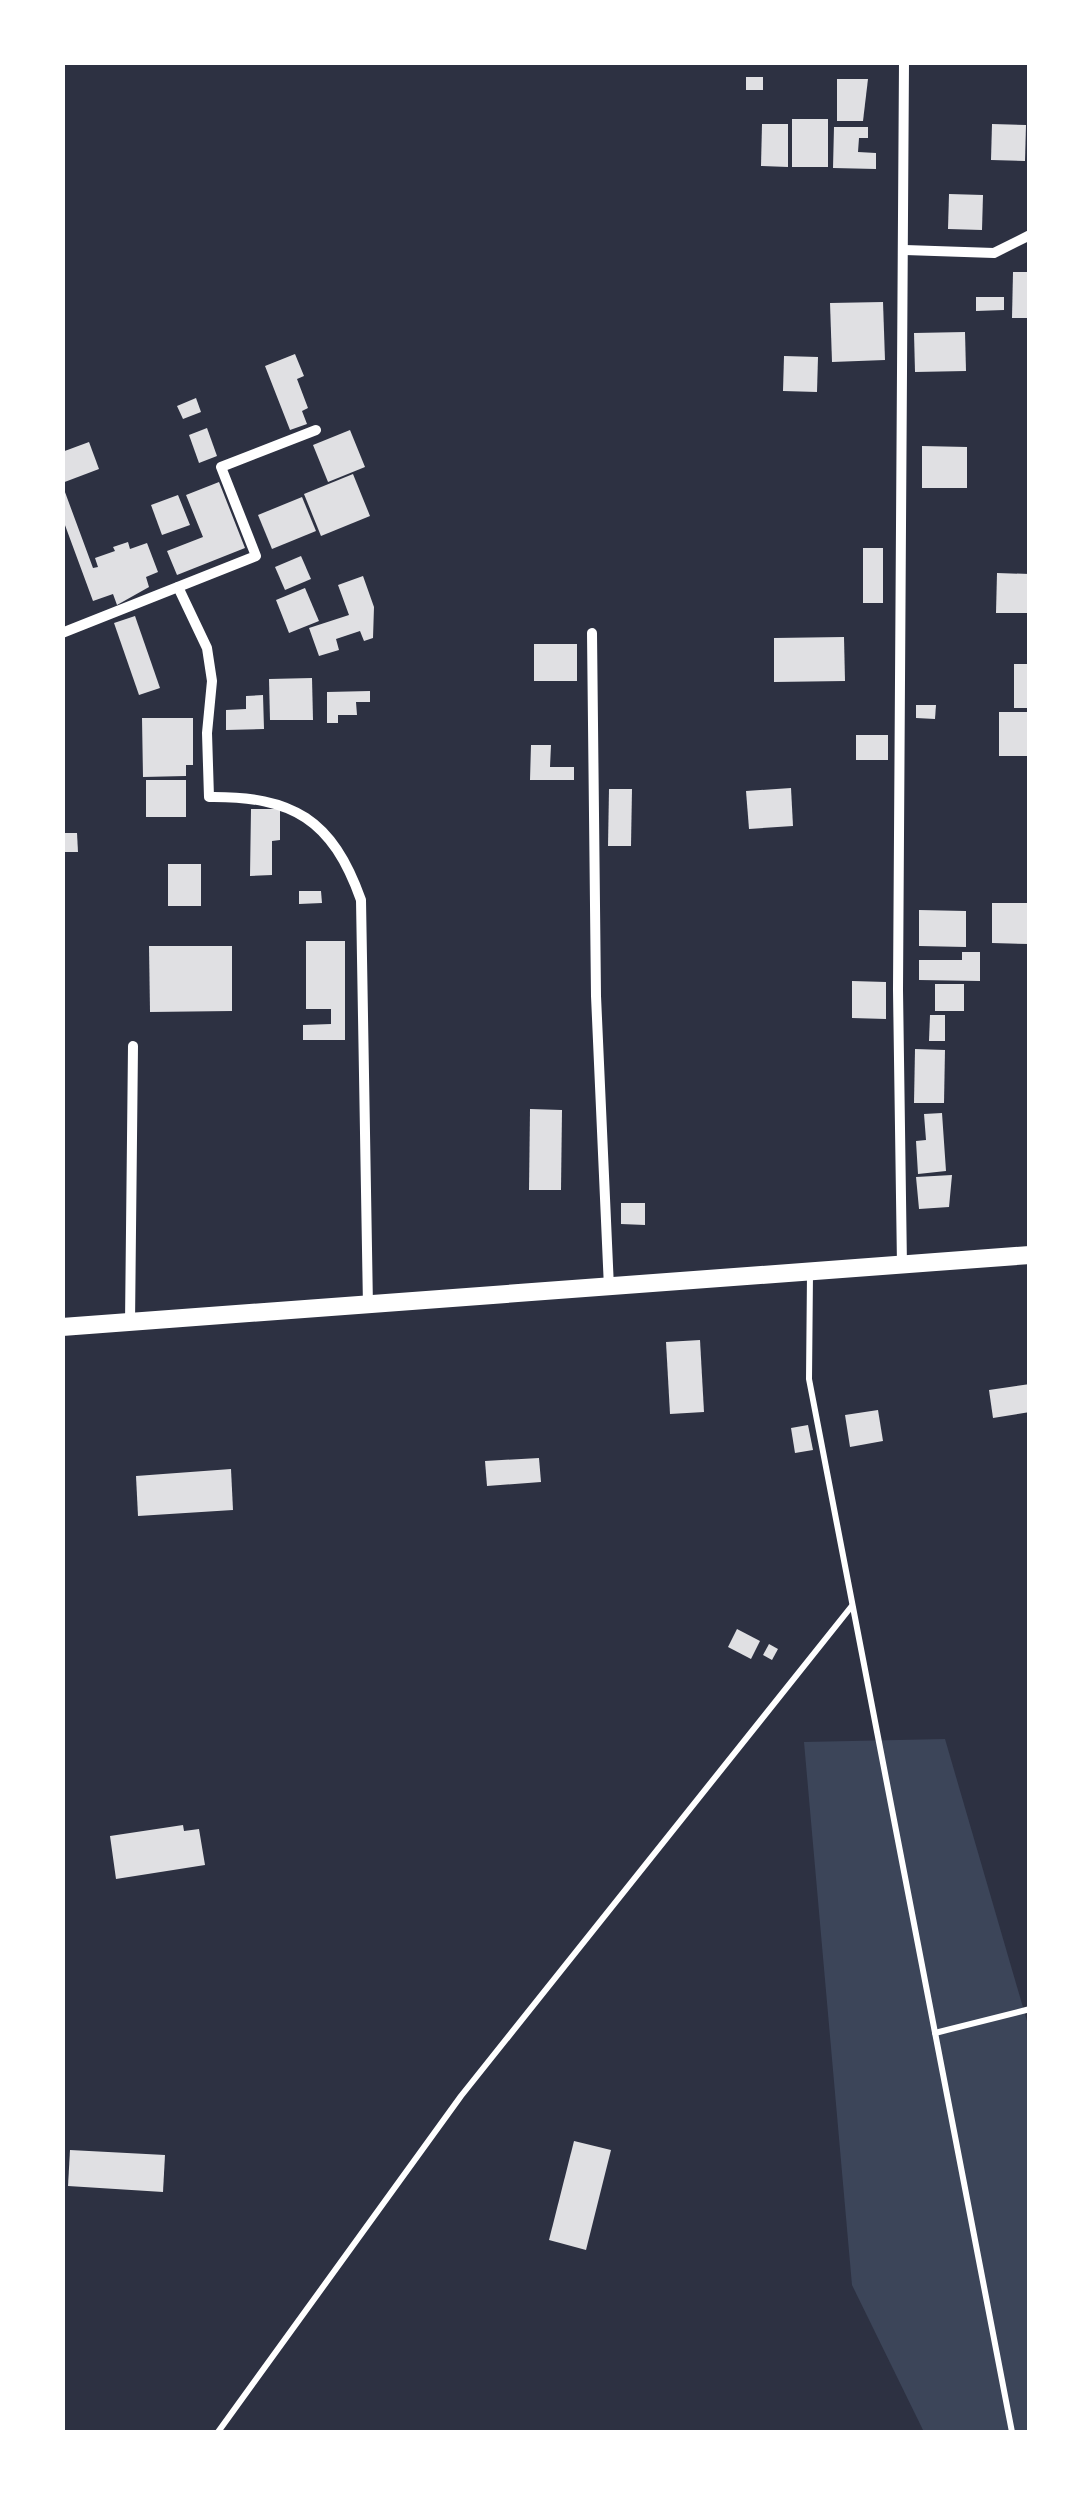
<svg xmlns="http://www.w3.org/2000/svg" width="1092" height="2495" font-family="'Playfair Display',serif">
	<rect width="100%" height="100%" fill="#2d3142"/>
	<path fill="#3c4559" d="M945,1739L1029,2028V2432H924L852,2285L804,1742Z"/>
	<g fill="#e0e0e3">
		<rect x="746" y="77" width="17" height="13"/>
		<path d="M837,79H868L863,121H837Z"/>
		<rect x="792" y="119" width="36" height="48"/>
		<path d="M762,124H788V167L761,166Z"/>
		<path d="M992,124L1026,125L1025,161L991,160Z"/>
		<path d="M834,127H868V138H859L858,152L876,153V169L833,168Z"/>
		<path d="M949,194L983,195L982,230L948,229Z"/>
		<path d="M1013,272H1030V318H1012Z"/>
		<path d="M976,297H1004V310L976,311Z"/>
		<path d="M883,302L885,360L832,362L830,303Z"/>
		<path d="M965,332L966,371L915,372L914,333Z"/>
		<path d="M295,354L304,376L297,379L308,408L302,411L307,424L290,430L265,366Z"/>
		<path d="M784,356L818,357L817,392L783,391Z"/>
		<path d="M196,398L201,412L183,419L177,406Z"/>
		<path d="M207,428L217,456L199,463L189,435Z"/>
		<path d="M350,430L365,467L328,482L313,445Z"/>
		<path d="M89,442L99,469L62,483V452Z"/>
		<path d="M922,446L967,447V488H922Z"/>
		<path d="M353,474L370,516L321,536L304,494Z"/>
		<path d="M219,482L245,548L177,575L167,551L203,537L186,495Z"/>
		<path d="M62,484L93,568L98,567L95,558L115,551L113,547L128,542L130,549L147,543L158,572L146,577L149,587L117,605L113,594L93,601L62,517Z"/>
		<path d="M178,495L190,525L162,535L151,505Z"/>
		<path d="M302,497L316,531L272,549L258,515Z"/>
		<rect x="863" y="548" width="20" height="55"/>
		<path d="M301,556L311,579L285,590L275,567Z"/>
		<path d="M997,573L1030,574V613H996Z"/>
		<path d="M363,576L374,607L373,638L364,641L360,631L336,639L339,650L319,656L309,628L349,615L338,585Z"/>
		<path d="M305,588L319,621L289,633L276,600Z"/>
		<path d="M135,616L160,688L139,695L114,623Z"/>
		<path d="M844,637L845,681L774,682V638Z"/>
		<rect x="534" y="644" width="43" height="37"/>
		<rect x="1014" y="664" width="16" height="44"/>
		<path d="M312,678L313,720H270L269,679Z"/>
		<path d="M370,691V702H356L357,715H338V723H327V692Z"/>
		<path d="M263,695L264,729L226,730V710L246,709V696Z"/>
		<path d="M916,705H936L935,719L916,718Z"/>
		<rect x="999" y="712" width="31" height="44"/>
		<path d="M142,718H193V765H186V776L143,777Z"/>
		<rect x="856" y="735" width="32" height="25"/>
		<path d="M531,745H551L550,767H574V780H530Z"/>
		<rect x="146" y="780" width="40" height="37"/>
		<path d="M791,788L793,826L749,829L746,791Z"/>
		<path d="M609,789H632L631,846H608Z"/>
		<path d="M251,809H280V840L272,841V875L250,876Z"/>
		<path d="M62,833H77L78,852H62Z"/>
		<rect x="168" y="864" width="33" height="42"/>
		<path d="M299,891H321L322,903L299,904Z"/>
		<path d="M992,903H1030V944L992,943Z"/>
		<path d="M919,910L966,911V947L919,946Z"/>
		<path d="M306,941H345V1040H303V1025L331,1024V1009H306Z"/>
		<path d="M149,946H232V1011L150,1012Z"/>
		<path d="M962,952H980V981L919,980V960H962Z"/>
		<path d="M852,981L886,982V1019L852,1018Z"/>
		<rect x="935" y="984" width="29" height="27"/>
		<path d="M930,1015H945V1041H929Z"/>
		<path d="M915,1049L945,1050L944,1103H914Z"/>
		<path d="M530,1109L562,1110L561,1190H529Z"/>
		<path d="M942,1113L946,1171L918,1174L916,1141L926,1140L924,1114Z"/>
		<path d="M952,1175L949,1207L919,1209L916,1177Z"/>
		<path d="M621,1203H645V1225L621,1224Z"/>
		<path d="M700,1340L704,1412L670,1414L666,1342Z"/>
		<path d="M1030,1384V1412L993,1418L989,1390Z"/>
		<path d="M878,1410L883,1441L850,1447L845,1415Z"/>
		<path d="M808,1425L813,1450L795,1453L791,1428Z"/>
		<path d="M539,1458L541,1482L487,1486L485,1461Z"/>
		<path d="M231,1469L233,1510L138,1516L136,1476Z"/>
		<path d="M737,1629L760,1641L751,1659L728,1647Z"/>
		<path d="M769,1644L778,1649L772,1660L763,1655Z"/>
		<path d="M183,1825L184,1831L199,1829L205,1865L116,1879L110,1836Z"/>
		<path d="M574,2141L611,2150L586,2250L549,2240Z"/>
		<path d="M70,2150L165,2155L163,2192L68,2186Z"/>
	</g>
	<g fill="none" stroke-linecap="round" stroke-linejoin="round">
		<g stroke="#fff" stroke-width="6">
			<path d="M810,1274L809,1379L1012,2432"/>
			<path d="M935,2033L1030,2009"/>
			<path d="M218,2432L461,2096L851,1607"/>
		</g>
		<g stroke="#fff" stroke-width="10">
			<path d="M905,250L994,253L1030,235"/>
			<path d="M178,587L207,648L212,681L207,733L209,797C293,796 332,819 361,900L368,1307"/>
			<path d="M62,633L256,556L221,467L316,430"/>
			<path d="M592,633L596,996L609,1288"/>
			<path d="M902,1266L898,990L904,62"/>
			<path d="M130,1323L133,1046"/>
		</g>
		<path stroke="#fff" stroke-width="18" d="M62,1327L1030,1255"/>
	</g>
	<rect width="1092" height="2495" fill="none" stroke="#ffffff" stroke-width="130"/>
</svg>
